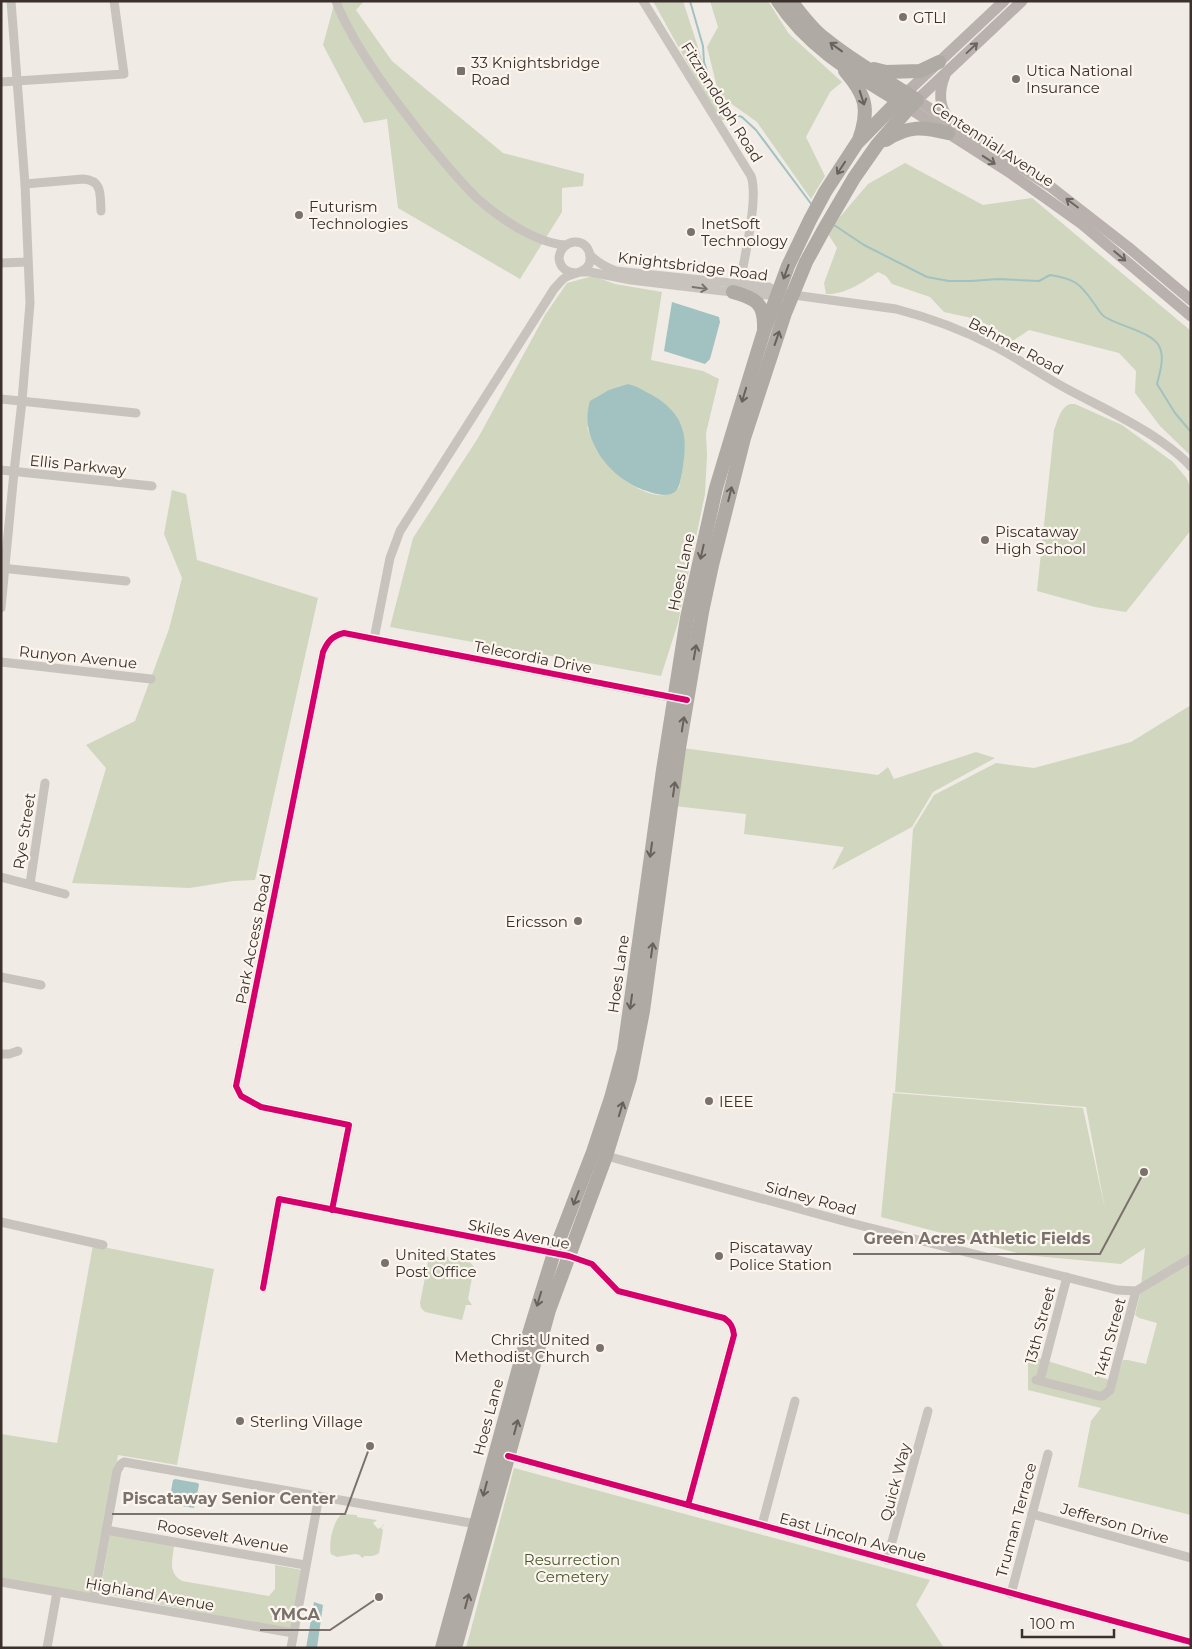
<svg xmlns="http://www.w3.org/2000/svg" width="1192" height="1649" font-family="Montserrat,sans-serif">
	<rect width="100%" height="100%" fill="#f0ebe5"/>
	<g fill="#d1d6bf" fill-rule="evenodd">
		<path d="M335,1H364L356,10L392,61L503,153L584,174L583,186L562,188V212L520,279L398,208L387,119L364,123L323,45Z"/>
		<path d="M653,1H683L719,112L733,120H719Z"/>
		<path d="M710,1H768L789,34L842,82L830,92L806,137L825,176L811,199L757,122L719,95L707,47L718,27Z"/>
		<path d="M905,163L983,205L1032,198L1191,331V456L1160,426L1135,393L1136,371L1119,353L1029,330L1008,344L1000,339L998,330L976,319L944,312L930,297L892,284L886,276L878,272C863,282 845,295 826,294L824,283L837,248L828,234L839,218L868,184Z"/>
		<path d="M593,276L615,284L662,292L651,360L703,371L719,379L706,433L707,455L705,494L678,623L661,676L390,627L413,538L478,438L545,315L567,283ZM587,427L685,443L684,461L679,488C675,490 669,494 665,495C641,498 606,468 596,449C592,442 590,434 587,427Z"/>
		<path d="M1070,404H1075L1122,425L1173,462L1187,479L1191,489V530L1126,612L1095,607L1037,591L1054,430C1058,420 1060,408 1070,404Z"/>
		<path d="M172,490L186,494L197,560L318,598L255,880L233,881L190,888L72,883L106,768L86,745L135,721L169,629L182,578L164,534Z"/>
		<path d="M1191,705V1515L1078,1487L1091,1421L1101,1408L1028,1390V1355L1116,1382L1123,1360H1128L1146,1364L1157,1323L1139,1318L1135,1315L1140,1295L1145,1248L1121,1264L1025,1255L881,1217L893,1093L1083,1108L1105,1209L1086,1107L895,1092L913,829L934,795L996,763L1034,768L1131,742Z"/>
		<path d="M683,748L878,775L888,767L894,779L976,752L995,758L933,792L912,827L832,870L844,847L744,834L746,814L674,806Z"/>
		<path d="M93,1245L214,1269L177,1465L118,1455L94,1598L1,1581V1434L57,1443Z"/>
		<path d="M432,1254L469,1261L474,1267L468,1299L472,1305H466L462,1320L425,1312L421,1308L420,1303L429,1257Z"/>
		<path d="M514,1468L930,1580L916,1605L944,1648H466Z"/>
		<path d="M342,1514L357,1515V1517L377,1520L373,1523L378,1529L383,1526L382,1524L384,1525L381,1528L383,1530L379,1553C374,1557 370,1556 364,1556L363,1558L361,1557L360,1555L355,1554L337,1557L331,1554C328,1545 333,1520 342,1514Z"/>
		<path d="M110,1534L174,1545C173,1560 167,1572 182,1581L269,1596L275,1589V1565L302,1570L291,1630L100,1593Z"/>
	</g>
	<g fill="#a1c2c1">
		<path d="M672,302L719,317L720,322L710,359L705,364L664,351Z"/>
		<path d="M628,384C637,386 644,391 652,395C685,414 689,437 682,473C680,480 680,490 673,493C665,497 655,494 647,491C611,480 578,439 590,401L609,390Z"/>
		<path d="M175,1479L198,1483L199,1485L194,1508L170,1504L169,1502L173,1480Z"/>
		<path d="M314,1602L323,1605L317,1648H306Z"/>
	</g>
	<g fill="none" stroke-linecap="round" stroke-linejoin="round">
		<g stroke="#a1c2c1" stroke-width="2">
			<path d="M690,1L703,46L704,62L718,104L726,112L742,117L756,130L812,205"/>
			<path d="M834,225L864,245L927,277L949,281H971L998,279L1039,281L1050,275C1074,279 1079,282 1093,302C1097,307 1100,314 1105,317C1119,326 1152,332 1159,346C1165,357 1160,372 1157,384L1175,413L1191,432"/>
		</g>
		<g stroke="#c9c3be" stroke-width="9">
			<path d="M336,1C341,17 350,31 358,45C378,79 401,108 425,139C442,159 459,181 478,199C499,218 536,243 565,245"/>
			<path d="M643,1L751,176C759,198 744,258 740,284"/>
			<path d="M1,82L124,74L114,1"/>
			<path d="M25,184L83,179C103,180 100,196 101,211"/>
			<path d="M590,255C598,263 605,267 616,271L769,287L779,293"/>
			<path d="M1,263L27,262"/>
			<path d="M582,272H590L631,280L723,291L766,295L779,293L896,309C931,318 965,331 996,347C1021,360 1044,377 1069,390C1099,406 1130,420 1159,440C1170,448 1182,456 1191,467"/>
			<path d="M1,399L136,413"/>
			<path d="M1,470L152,486"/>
			<path d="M1,568L126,581"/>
			<path d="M1,608L14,472L22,401L30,303L25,184L11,1"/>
			<path d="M374,639L390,558L400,531L554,289C558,285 561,280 566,277C576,272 592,272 590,256C588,236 561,238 559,258C560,268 567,273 577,273"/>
			<path d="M1,662L151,679"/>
			<path d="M1,877L65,894"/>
			<path d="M30,884L45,783"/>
			<path d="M1,977L41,985"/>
			<path d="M1,1054H9L18,1051"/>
			<path d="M603,1155L847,1222L1117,1290L1136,1291L1191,1258"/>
			<path d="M332,1210L349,1125L261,1107L241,1096L236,1086L323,652C328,641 332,636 344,633L680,699"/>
			<path d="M1,1222L103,1245"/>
			<path d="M263,1288L279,1199L569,1256L592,1264L618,1291L724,1318C731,1323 733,1327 734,1335L688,1505"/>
			<path d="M1036,1380L1099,1396H1103L1110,1390L1136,1291"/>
			<path d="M1040,1380L1067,1277"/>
			<path d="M508,1456L1191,1642"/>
			<path d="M1032,1514L1191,1558"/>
			<path d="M762,1525L795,1401"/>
			<path d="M106,1530L305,1565"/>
			<path d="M887,1560L928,1411"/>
			<path d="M1,1582L293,1633"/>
			<path d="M1011,1594L1048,1454"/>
			<path d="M94,1598L117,1471L121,1464L124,1462L476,1524"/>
			<path d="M47,1648L57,1592"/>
			<path d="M291,1648L319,1496"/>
		</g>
		<g stroke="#b8b1ad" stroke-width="11">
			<path d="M1022,1L917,100L1051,187L1128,247L1191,300"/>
			<path d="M945,75C939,90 938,107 950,120"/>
			<path d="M906,93L1004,1"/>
			<path d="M909,108L1009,172L1082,224L1191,316"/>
		</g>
		<g stroke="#afaaa4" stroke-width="14">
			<path d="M778,1C809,49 857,75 904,104"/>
			<path d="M874,69L886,72L920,71L939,62"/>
			<path d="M845,71C866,95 870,109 859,140"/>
			<path d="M886,140C909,125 923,127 948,133"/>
			<path d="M733,292C755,298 765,303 764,328"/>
			<path d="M442,1648L523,1353L554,1253L593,1152L611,1098L624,1050L663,770L687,618L716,488L735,425L764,331L788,266L810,220L825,192L857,143L906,93"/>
			<path d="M455,1648L549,1310L606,1156L630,1078L643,1011L679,748L702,612L712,565L744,438L785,313L806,262L823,231L854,178L877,145L909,108L917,100C886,80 853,62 824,38C811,28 801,14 791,1"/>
		</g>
		<defs>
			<g id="cycleway">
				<path d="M332,1210L349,1125L261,1107L241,1096L236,1086L323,652C328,641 332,636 344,633L687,700"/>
				<path d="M263,1288L279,1199L569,1256L592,1264L618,1291L724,1318C731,1323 733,1327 734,1335L688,1505"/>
				<path d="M508,1456L1191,1642"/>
			</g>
		</defs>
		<use href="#cycleway" stroke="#fbf5ee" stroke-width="9"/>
		<use href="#cycleway" stroke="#d6006c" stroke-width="6"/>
	</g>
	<defs><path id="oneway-shaft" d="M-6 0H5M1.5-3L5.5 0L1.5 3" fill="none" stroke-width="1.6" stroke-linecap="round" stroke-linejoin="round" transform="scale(1.25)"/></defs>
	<g stroke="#69615b">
		<use href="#oneway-shaft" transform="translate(836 47) rotate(-144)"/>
		<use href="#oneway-shaft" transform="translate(862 98) rotate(72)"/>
		<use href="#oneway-shaft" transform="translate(841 168) rotate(123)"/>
		<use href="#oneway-shaft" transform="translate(786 272) rotate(110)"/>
		<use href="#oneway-shaft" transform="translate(777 338) rotate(-71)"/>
		<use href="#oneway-shaft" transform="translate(744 395) rotate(107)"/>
		<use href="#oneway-shaft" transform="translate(730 494) rotate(-76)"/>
		<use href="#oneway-shaft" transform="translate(702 552) rotate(103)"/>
		<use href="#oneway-shaft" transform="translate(695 652) rotate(-80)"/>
		<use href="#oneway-shaft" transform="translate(683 724) rotate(-81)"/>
		<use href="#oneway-shaft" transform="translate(674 789) rotate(-82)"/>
		<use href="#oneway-shaft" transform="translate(651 850) rotate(98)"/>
		<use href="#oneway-shaft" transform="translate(652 950) rotate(-82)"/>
		<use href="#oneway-shaft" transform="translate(631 1002) rotate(98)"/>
		<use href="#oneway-shaft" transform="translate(621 1109) rotate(-73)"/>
		<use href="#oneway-shaft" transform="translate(576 1198) rotate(111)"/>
		<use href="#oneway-shaft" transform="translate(539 1299) rotate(107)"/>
		<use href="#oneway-shaft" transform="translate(516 1427) rotate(-75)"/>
		<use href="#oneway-shaft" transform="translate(485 1489) rotate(105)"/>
		<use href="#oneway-shaft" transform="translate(467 1601) rotate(-75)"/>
	</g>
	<g stroke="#6d645f">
		<use href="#oneway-shaft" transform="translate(972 48) rotate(-43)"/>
		<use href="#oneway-shaft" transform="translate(989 160) rotate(33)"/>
		<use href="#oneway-shaft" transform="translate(1072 203) rotate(-143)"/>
		<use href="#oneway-shaft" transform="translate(1120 256) rotate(40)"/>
	</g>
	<use stroke="#7b726d" href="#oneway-shaft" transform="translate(700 288) rotate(8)"/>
	<g fill="#7a716c" stroke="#fbf5ee" stroke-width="2">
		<circle cx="903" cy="17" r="5"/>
		<rect x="456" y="66" width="10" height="10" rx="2.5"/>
		<circle cx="1016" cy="79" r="5"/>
		<circle cx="299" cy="215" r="5"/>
		<circle cx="691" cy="232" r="5"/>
		<circle cx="985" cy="540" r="5"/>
		<circle cx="578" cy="921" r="5"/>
		<circle cx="709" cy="1101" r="5"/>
		<circle cx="719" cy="1256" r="5"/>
		<circle cx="385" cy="1263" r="5"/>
		<circle cx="600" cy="1348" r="5"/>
		<circle cx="240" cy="1421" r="5"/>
	</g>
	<g text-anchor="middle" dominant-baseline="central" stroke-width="4.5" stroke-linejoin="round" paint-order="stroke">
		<g font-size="15" fill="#3b302b" stroke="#fbf5ee" text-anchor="start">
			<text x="913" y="17">GTLI</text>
			<text x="471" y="62">33 Knightsbridge<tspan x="471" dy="17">Road</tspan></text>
			<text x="1026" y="70">Utica National<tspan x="1026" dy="17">Insurance</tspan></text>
			<text x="309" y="206">Futurism<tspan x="309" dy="17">Technologies</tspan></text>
			<text x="701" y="223">InetSoft<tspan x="701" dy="17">Technology</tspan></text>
			<text x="995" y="531">Piscataway<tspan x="995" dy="17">High School</tspan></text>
			<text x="568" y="921" text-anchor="end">Ericsson</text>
			<text x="719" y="1101">IEEE</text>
			<text x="729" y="1247">Piscataway<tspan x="729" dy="17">Police Station</tspan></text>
			<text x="395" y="1254">United States<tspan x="395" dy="17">Post Office</tspan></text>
			<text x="590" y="1339" text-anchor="end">Christ United<tspan x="590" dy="17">Methodist Church</tspan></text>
			<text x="250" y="1421">Sterling Village</text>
		</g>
		<g font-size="15" fill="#3b302b" stroke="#fbf5ee">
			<text transform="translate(722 102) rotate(58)">Fitzrandolph Road</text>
			<text transform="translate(993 144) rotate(33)">Centennial Avenue</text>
			<text transform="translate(693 266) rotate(7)">Knightsbridge Road</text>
			<text transform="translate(1016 346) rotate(28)">Behmer Road</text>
			<text transform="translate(78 465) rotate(6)">Ellis Parkway</text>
			<text transform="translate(681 572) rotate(-78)">Hoes Lane</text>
			<text transform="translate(78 657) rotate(6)">Runyon Avenue</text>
			<text transform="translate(533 657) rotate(11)">Telecordia Drive</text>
			<text transform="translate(24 831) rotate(-81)">Rye Street</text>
			<text transform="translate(253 939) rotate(-79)">Park Access Road</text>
			<text transform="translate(618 974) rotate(-82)">Hoes Lane</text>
			<text transform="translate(811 1198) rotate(15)">Sidney Road</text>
			<text transform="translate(519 1234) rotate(11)">Skiles Avenue</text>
			<text transform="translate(1040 1325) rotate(-75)">13th Street</text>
			<text transform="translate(1110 1337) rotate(-75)">14th Street</text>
			<text transform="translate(488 1417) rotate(-75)">Hoes Lane</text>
			<text transform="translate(895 1482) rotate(-75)">Quick Way</text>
			<text transform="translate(1016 1520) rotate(-75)">Truman Terrace</text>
			<text transform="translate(1115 1523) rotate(16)">Jefferson Drive</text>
			<text transform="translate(223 1536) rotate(10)">Roosevelt Avenue</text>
			<text transform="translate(853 1537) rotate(15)">East Lincoln Avenue</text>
			<text transform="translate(150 1594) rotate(10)">Highland Avenue</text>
		</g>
		<g font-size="15" fill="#4a5a2e" stroke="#fbf5ee">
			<text x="572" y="1559">Resurrection<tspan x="572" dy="17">Cemetery</tspan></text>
		</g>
	</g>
	<path fill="none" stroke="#7a716c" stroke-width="2" d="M1144 1172L1100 1254H853M370 1446L345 1514H112M379 1597L330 1630H260"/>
	<g fill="#7a716c" stroke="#fbf5ee" stroke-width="2">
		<circle cx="1144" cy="1172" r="5"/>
		<circle cx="370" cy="1446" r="5"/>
		<circle cx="379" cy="1597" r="5"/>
	</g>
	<g font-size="16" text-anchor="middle" font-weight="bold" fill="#7a716c" stroke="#fbf5ee" stroke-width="4.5" stroke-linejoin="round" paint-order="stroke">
		<text x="977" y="1244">Green Acres Athletic Fields</text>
		<text x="229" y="1504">Piscataway Senior Center</text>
		<text x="295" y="1620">YMCA</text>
	</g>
	<rect width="1192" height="1649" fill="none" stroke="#3b302b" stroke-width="5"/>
	<path d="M1022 1629v8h92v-8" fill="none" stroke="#3b302b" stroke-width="2.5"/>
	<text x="1030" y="1629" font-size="15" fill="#3b302b" stroke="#fbf5ee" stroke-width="4" paint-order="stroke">100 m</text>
</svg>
